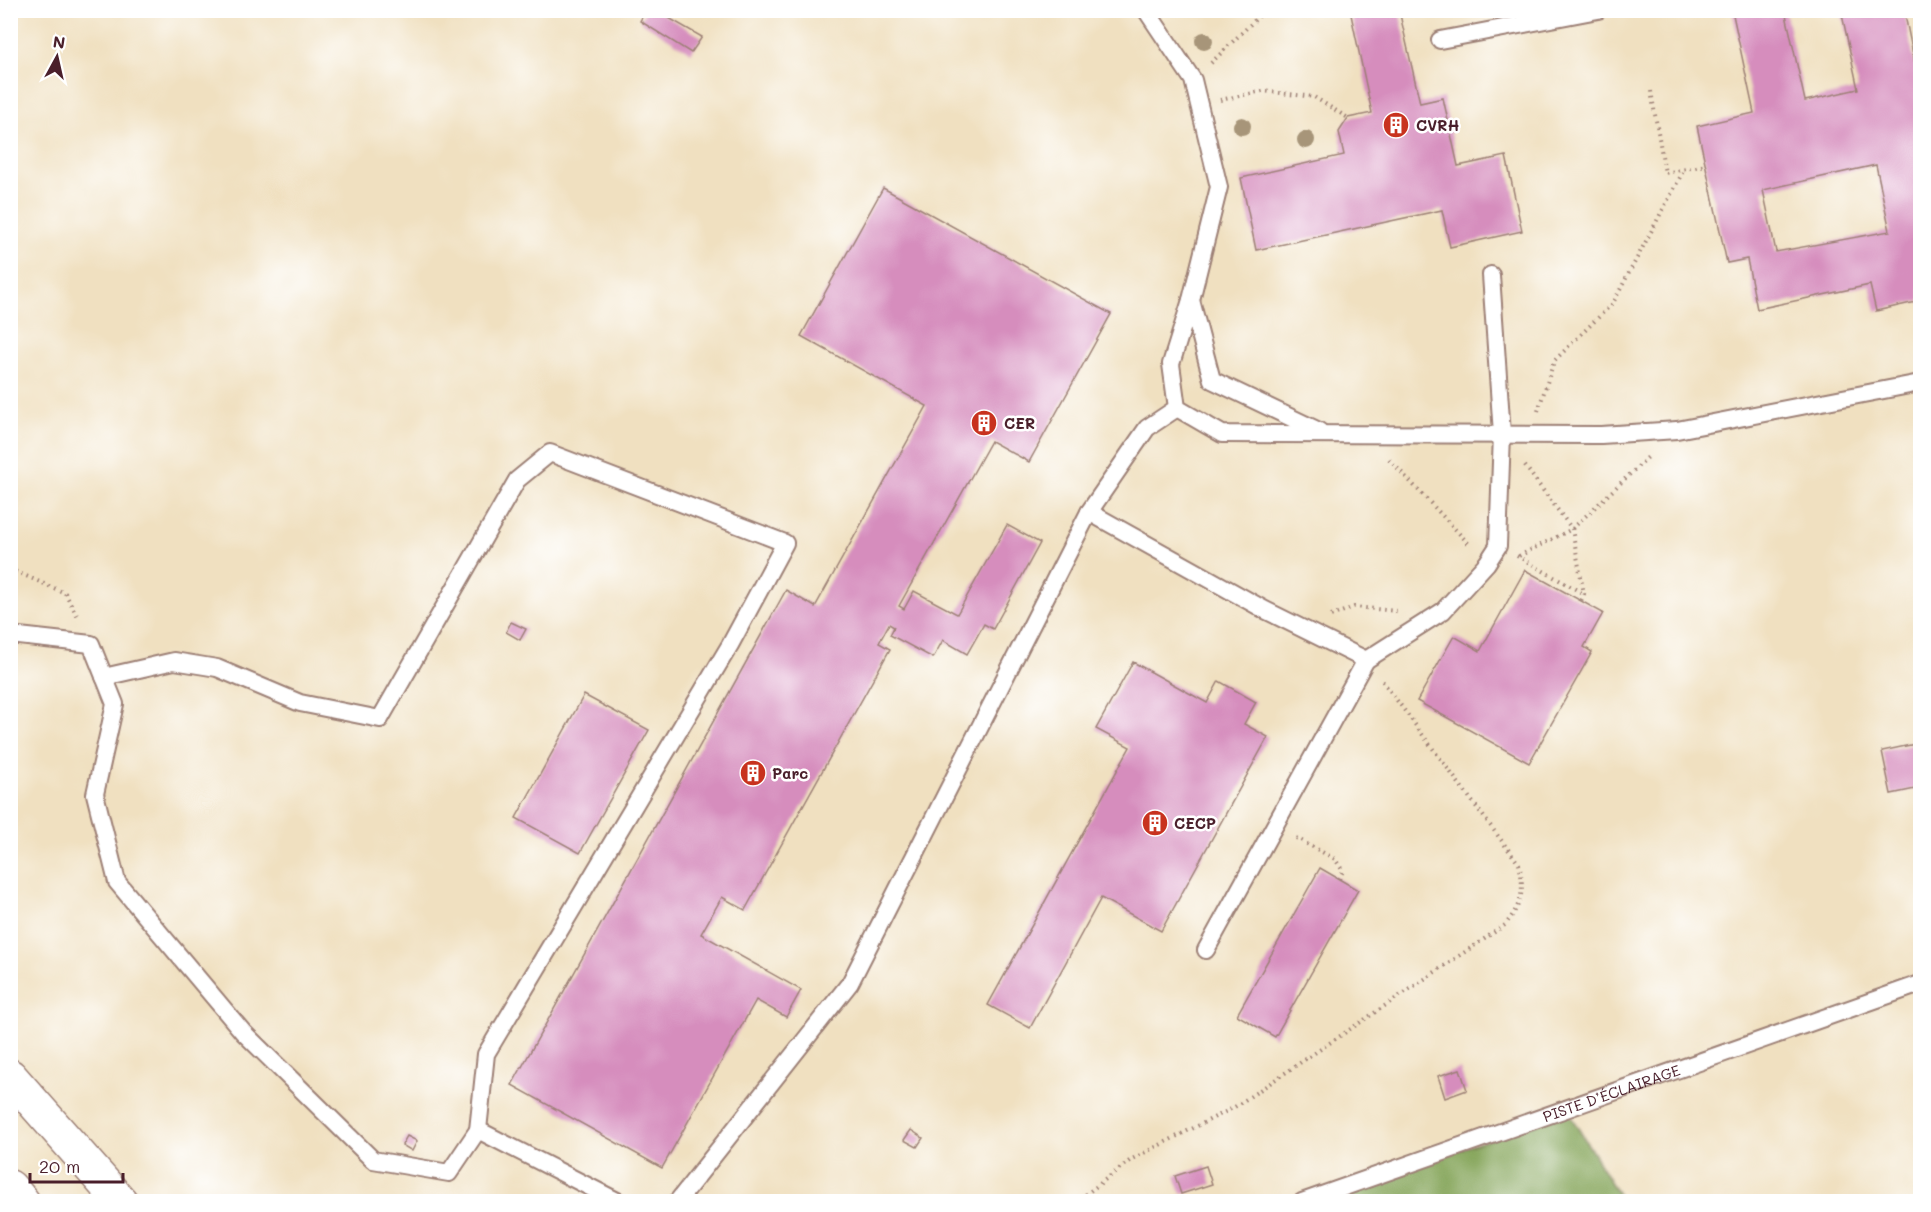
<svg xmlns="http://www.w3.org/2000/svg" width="1931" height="1212" font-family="Mali,sans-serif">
	<rect width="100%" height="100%" fill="#fff"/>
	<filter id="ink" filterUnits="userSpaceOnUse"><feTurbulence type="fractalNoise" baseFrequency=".0167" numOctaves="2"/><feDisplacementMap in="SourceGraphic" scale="12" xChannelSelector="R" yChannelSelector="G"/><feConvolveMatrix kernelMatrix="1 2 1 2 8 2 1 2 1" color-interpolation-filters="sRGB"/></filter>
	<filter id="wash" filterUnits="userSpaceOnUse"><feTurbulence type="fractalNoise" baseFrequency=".008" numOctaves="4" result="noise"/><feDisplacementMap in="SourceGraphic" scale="24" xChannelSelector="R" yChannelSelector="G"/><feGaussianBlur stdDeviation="1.35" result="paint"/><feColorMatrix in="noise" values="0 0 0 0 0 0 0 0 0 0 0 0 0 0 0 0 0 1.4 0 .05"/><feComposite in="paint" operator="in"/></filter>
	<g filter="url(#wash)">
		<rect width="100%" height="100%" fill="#f0e0c0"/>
		<path fill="#85a55a" stroke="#686242" stroke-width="1.5" d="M1569,1113L1622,1201L1300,1202Z"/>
		<g id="blocks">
			<g fill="#d68dbd" fill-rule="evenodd">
				<path d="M646,10H655L702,37L691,53L640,21Z"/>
				<path d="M1350,10H1399L1420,103L1443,98L1458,166L1506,156L1522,231L1450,247L1442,210L1256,250L1241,178L1344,155L1339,132L1348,118L1372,113Z"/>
				<path d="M1732,10H1785L1805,101L1858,89L1841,10H1904L1920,89V301L1876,311L1870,285L1757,309L1747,259L1727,263L1697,126L1754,113ZM1876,165L1890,231L1776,252L1763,190Z"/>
				<path d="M883,188L1111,314L1029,462L991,441L899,606L904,609L914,591L957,614L1007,525L1040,543L993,629L984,624L967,654L943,640L933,658L890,635L894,627L889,624L879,643L890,649L745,910L722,897L701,934L801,990L786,1017L756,1000L662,1168L512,1085L786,590L815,607L927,406L801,336Z"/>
				<path d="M1525,570L1603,613L1584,647L1592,652L1529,763L1417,701L1454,636L1480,651Z"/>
				<path d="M511,622L526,629L520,640L506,632Z"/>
				<path d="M1133,662L1207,703L1219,681L1256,702L1244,724L1268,737L1161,931L1101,898L1030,1028L988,1005L1130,747L1096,729Z"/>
				<path d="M584,695L649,730L580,853L516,818Z"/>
				<path d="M1920,743V788L1891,794L1882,751Z"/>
				<path d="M1320,868L1358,890L1275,1037L1237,1015Z"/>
				<path d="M1460,1069L1467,1090L1445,1098L1438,1076Z"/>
				<path d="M911,1130L923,1138L917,1147L904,1140Z"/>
				<path d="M407,1136L417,1141L412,1151L402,1145Z"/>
				<path d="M1206,1166L1212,1184L1181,1194L1175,1176Z"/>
			</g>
		</g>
	</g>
	<g filter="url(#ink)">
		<use href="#blocks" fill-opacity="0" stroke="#9d8076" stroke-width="1.5"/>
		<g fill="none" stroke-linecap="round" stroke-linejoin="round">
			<defs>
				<g id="service">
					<path d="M1146,10L1193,80L1219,187L1191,300L1171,364L1177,408L1222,434L1601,435L1677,430L1920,383"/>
					<path d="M1440,40L1598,10"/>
					<path d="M1191,300L1212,380L1319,431"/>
					<path d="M1089,512L1265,610L1366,660L1206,950"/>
					<path d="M10,635L91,644L115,704L95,794L117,882L243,1032L373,1160L449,1173L478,1130L619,1202"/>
					<path d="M1366,660L1443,611L1487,563L1498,546L1502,434L1491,275"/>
					<path d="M104,677L174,661L217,668L300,703L380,719L517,480L550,453L785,543L730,645L486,1054L478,1130"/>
					<path d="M677,1202L850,983L1089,512L1147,428L1177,408"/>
					<path id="s1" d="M1302,1202L1920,984"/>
				</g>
				<g id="trunk">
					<path d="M10,1076L121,1202"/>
					<path d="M10,1187L23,1202"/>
				</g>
			</defs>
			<use href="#service" stroke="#9d8076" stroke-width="20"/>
			<use href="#trunk" stroke="#9d8076" stroke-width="36"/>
			<g stroke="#9d8076" stroke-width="4" stroke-dasharray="1.5 4.5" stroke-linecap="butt">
				<path d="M1211,63L1265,10"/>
				<path d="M1651,91L1665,173L1706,165"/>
				<path d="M1220,100L1263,91L1314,97L1348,118"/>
				<path d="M1538,411L1554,361L1613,303L1684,170"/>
				<path d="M1389,459L1470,545"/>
				<path d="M1525,466L1572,529L1584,594L1581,601"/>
				<path d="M1517,556L1584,594"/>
				<path d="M1519,556L1572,529L1648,457"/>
				<path d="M10,569L65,593L79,619"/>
				<path d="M1331,616L1354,607L1397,611"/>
				<path d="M1296,838L1335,859L1343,871L1339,879"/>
				<path d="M1076,1202L1132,1159L1233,1108L1505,925C1522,904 1525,891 1519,864L1381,679"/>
			</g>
			<use href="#service" stroke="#fff" stroke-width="16"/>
			<use href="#trunk" stroke="#fff" stroke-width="33"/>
		</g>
		<g fill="#a79579">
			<circle cx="1204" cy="41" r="9"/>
			<circle cx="1242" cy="126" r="9"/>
			<circle cx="1306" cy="140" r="9"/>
		</g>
	</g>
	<defs>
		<symbol id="building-disc" viewBox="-11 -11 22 22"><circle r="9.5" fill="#c8321e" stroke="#fff"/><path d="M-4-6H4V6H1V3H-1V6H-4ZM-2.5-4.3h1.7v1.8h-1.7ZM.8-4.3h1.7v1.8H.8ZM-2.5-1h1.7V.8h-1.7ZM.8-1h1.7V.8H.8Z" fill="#fff"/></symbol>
	</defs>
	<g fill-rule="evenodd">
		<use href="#building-disc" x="1381" y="110" width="30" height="30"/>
		<use href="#building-disc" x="969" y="408" width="30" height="30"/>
		<use href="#building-disc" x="738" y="758" width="30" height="30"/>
		<use href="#building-disc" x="1140" y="808" width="30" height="30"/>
	</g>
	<g text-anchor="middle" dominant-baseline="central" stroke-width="5" stroke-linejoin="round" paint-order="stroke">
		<g font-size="15" font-weight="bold" fill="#4a1f2b" stroke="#fff" text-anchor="start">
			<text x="1416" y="125">CVRH</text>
			<text x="1004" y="423">CER</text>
			<text x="772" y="773">Parc</text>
			<text x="1174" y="823">CECP</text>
		</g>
		<g font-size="15" fill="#4a1f2b" stroke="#fff">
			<text stroke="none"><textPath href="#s1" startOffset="328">PISTE D’ÉCLAIRAGE</textPath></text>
		</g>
	</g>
	<rect width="1931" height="1212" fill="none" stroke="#fff" stroke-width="36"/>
	<g transform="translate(57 57) rotate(8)" stroke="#ffffff" stroke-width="4.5" paint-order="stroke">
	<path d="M0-4.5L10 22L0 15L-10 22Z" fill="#4a1f2b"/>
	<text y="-9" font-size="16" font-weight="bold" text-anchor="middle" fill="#4a1f2b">N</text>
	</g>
	<path d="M30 1173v9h93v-9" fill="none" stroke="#4a1f2b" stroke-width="3"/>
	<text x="39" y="1173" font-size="18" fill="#4a1f2b" stroke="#ffffff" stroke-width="4.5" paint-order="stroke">20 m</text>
</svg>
